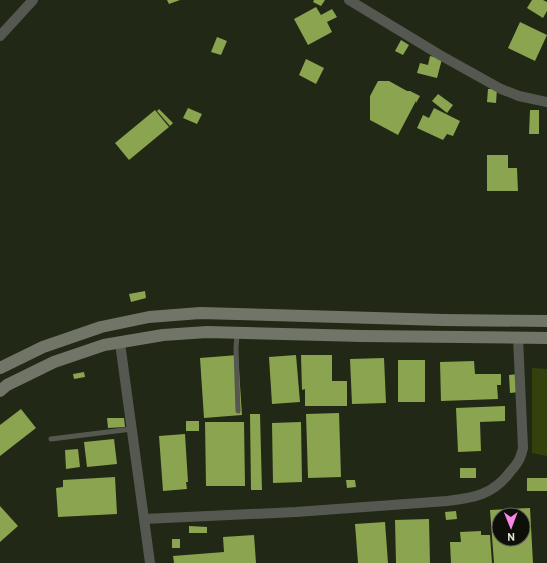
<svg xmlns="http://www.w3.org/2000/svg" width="547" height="563" font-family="Overpass,sans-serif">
	<rect width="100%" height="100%" fill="#222816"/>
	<path fill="#33410d" d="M532,368L547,369V456L532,453Z"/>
	<g fill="#8ba44f" fill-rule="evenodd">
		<path d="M167,0H180L169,4Z"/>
		<path d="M314,0H325L321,6L313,2Z"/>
		<path d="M532,0H543L547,2V11L543,18L527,8Z"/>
		<path d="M316,7L321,15L332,9L337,17L327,22L332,32L308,45L294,19Z"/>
		<path d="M520,22L547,35L535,61L508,48Z"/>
		<path d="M217,37L227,41L221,55L211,52Z"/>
		<path d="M401,40L409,45L403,55L395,51Z"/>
		<path d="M430,56L442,59L437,78L417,73L420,63L428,65Z"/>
		<path d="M306,59L324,68L316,84L299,75Z"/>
		<path d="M378,81H389L407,91H410L420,96L416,103V101L398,135L370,120V96Z"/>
		<path d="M488,89H497L496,103L487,102Z"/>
		<path d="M438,94L453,105L447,113L432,101Z"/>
		<path d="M188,108L202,114L197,124L183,118Z"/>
		<path d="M434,108L460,121L453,136L447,134L443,140L417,128L423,115L429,118Z"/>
		<path d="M159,109L173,123L170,126L157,111Z"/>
		<path d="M155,110L169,127L129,160L115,143Z"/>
		<path d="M530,110H539V134H529Z"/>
		<path d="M487,155H508V168H517L518,191H487Z"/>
		<path d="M145,291L146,298L131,302L129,294Z"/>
		<path d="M238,355L242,415L204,418L200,358Z"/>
		<path d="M296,355L300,402L272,404L269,357Z"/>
		<path d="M301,355H332V381H347V406H305V389L302,390Z"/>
		<path d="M384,358L386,403L352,404L350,359Z"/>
		<rect x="398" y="360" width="27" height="42"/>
		<path d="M474,361L475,374H501V385H497L498,399L441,401L440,362Z"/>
		<path d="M84,372L85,377L74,379L73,374Z"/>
		<path d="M518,374L519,392L510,393L509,375Z"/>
		<path d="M505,406V421L480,422L481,451L458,452L456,408Z"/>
		<path d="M21,409L36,428L0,456V425Z"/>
		<path d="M339,413L341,477L308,478L306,414Z"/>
		<path d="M250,414H260L262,490H251Z"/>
		<path d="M107,418H124L125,427L108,428Z"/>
		<rect x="186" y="421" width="13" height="10"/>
		<path d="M205,422H244L245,486H206Z"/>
		<path d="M301,422L302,482L273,483L272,423Z"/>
		<path d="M185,434L188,482H186L187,489L163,491L159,436Z"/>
		<path d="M114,439L117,464L87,467L84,442Z"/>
		<path d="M78,449L80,467L66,469L65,450Z"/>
		<rect x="460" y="468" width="16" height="10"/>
		<path d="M115,477L117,514L58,517L56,488L63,487V480Z"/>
		<rect x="527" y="478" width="20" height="13"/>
		<path d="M346,480H355L356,487L347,488Z"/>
		<path d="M0,506L18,526L0,542Z"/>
		<path d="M530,508L533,563H494L490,510ZM499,515H523V539H499Z"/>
		<path d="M456,511L457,519L446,520L445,512Z"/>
		<path d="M429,519L430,563H396L395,520Z"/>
		<path d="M385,522L388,563H358L355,524Z"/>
		<path d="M189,526L207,527V533H189Z"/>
		<path d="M481,531V535H490L492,563H451L450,542H461L460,532Z"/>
		<path d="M254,535L256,563H174L173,556L224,552L223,537Z"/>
		<rect x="172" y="539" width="8" height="9"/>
	</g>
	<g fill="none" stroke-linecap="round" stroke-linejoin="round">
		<g stroke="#555850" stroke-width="5">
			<path d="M237,333L236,349L238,411"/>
			<path d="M51,439L132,429"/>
		</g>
		<g stroke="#555850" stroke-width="10">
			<path d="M349,0L440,55L501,89L519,96L547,102"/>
			<path d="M0,36L33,0"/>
			<path d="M120,343L150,563"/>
			<path d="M144,519L296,512L447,501C473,498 493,495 510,472C518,463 520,460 523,448L518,338"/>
		</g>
		<g stroke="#707567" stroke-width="12">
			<path d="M0,368L43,347L101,327L149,317L200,313L443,320L547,321"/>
			<path d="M0,391L7,385L54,362L104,345L163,335L207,332L362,336L547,338"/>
		</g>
	</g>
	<g transform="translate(511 527) rotate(179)"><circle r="19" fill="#0d0f08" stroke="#62655c"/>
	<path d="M0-3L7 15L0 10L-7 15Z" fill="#f987e8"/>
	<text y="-6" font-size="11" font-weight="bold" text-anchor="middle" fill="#e1e5d9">N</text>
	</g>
</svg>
